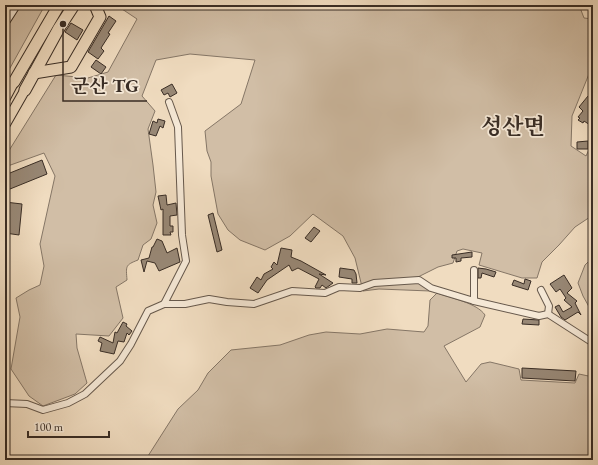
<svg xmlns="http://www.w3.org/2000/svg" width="598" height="465" font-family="'EB Garamond','Noto Serif KR',serif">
	<rect width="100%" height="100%" fill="#f0dcc0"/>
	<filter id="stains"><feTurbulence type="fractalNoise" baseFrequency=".005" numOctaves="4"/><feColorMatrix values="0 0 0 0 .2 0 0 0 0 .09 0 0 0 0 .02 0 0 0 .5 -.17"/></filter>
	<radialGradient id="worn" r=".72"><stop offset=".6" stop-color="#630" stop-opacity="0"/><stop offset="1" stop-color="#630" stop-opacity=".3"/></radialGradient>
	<g fill="#d1bea6" stroke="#857666">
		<path d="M21,5H45L5,77V30Z"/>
		<path d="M116,5H579L584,18L593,19V64L572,116L571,146L586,156L593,141V215L575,227L559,245L542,262L537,278H522L479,265L482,253L463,249L457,251L453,263L438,267L418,277L430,291L379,289L363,291L355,258L343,236L313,214L290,236L265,250L240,240L228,230L218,214L211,176V162L207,151L205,131L241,104L255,60L190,54L156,60L142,96L155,111L148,129L153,165L156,192L153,205L157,223L151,239L143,245L138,260C125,265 126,266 127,280L116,287L123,318L109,336L76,334L77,348L87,383L75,394L43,406L29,396L11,369L20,317L16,298L29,290L40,285L44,266L40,244L55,176L44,153L5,167V157L56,75L88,78L108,72L137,19Z"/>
		<path d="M593,257V314L583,296L578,283L585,265Z"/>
		<path d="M437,293C451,298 477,303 485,315L480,327L444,346L466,382L481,364L490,362L519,369L521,380L575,383L579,374L593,377V460H143L148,456L178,409L198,390L208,373L231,350L280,345L309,335L326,332L360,334L387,329L424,332L428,326L430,300Z"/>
	</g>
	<g fill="#988876" stroke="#392d25">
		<path d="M109,16L116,21L108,33L110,34L101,48L104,51L98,59L88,52Z"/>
		<path d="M71,23L83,30L77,40L65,32Z"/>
		<path d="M96,60L106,67L101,74L91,67Z"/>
		<path d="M172,84L177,93L170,97L168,93L164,95L161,90Z"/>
		<path d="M588,96L593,101V127L584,121L583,123L578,120L580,118L578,117L583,111L579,107Z"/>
		<path d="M158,119L165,121L163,128L160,126L156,136L149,134L153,121L157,123Z"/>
		<path d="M588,141V149H577V142Z"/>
		<path d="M42,160L47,174L10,189L5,175Z"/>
		<path d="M166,195L167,205L176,203L177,215L170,216V226H173V232H170L171,235H163V209L161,210L158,196Z"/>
		<path d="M5,202L22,204L19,235L5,233Z"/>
		<path d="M213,213L222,250L217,252L208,215Z"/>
		<path d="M314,227L320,231L311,242L305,238Z"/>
		<path d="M157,239L162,241L167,253L177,248L180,262L159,271L155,263L147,261L144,272L141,260L149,258L152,247H153Z"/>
		<path d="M281,248L292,250L291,257L301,261L326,275L319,274L333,283L326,288L322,285L320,288H316L315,287L319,279L298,268L292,271L289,265L267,280L258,293L250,288L257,277L261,280L264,274L273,269L271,267L274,262L277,265Z"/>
		<path d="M472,252V257L461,258V261L456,262V258H452V255Z"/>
		<path d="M340,268L354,270L356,274L357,283H352V279L339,277Z"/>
		<path d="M478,268L486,269L496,272L494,277L482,273L481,278H478Z"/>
		<path d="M564,275L572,288L567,293L577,301L575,303L581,315L578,312L565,320L561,317L555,307L559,305L563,312L572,307L564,300L566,298L560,289L556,292L550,284Z"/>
		<path d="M525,279L531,281L528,290L512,285L514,280L524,284Z"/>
		<path d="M523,319L539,320V325L522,324Z"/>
		<path d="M123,322L127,324L126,326L132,331L129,335L127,333L124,342L118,341L114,354L100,351L102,343L98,341L100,337L113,343L115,332L117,333Z"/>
		<path d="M522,368L576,371L575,381L522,378Z"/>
	</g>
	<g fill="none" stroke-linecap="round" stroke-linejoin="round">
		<defs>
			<g id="minor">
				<path d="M541,290L549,306L548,314"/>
				<path d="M474,301V270"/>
				<path d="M164,304H185L209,299L227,302L254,304L292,291L325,293L339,287L360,288L374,283L419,280L431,288L474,301L539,316L548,314L593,343"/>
				<path d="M5,403L27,404L43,410L68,403L85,394L120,361L131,344L148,311L164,304L186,261L182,235L178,127L169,102"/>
			</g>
			<path id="secondary" d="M5,22L16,5"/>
			<g id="primary">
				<path d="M5,99L14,82"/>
				<path d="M5,125L25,90"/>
			</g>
			<g id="motorway">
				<path d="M34,73L71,67L100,17L95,5"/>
				<path d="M14,82L59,5"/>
				<path d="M25,90L59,28L74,5"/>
			</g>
		</defs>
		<use href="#minor" stroke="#67594c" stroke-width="8"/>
		<use href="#secondary" stroke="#392d25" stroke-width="10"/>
		<use href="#primary" stroke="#392d25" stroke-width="11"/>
		<use href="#motorway" stroke="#392d25" stroke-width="13"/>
		<use href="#minor" stroke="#f5e8d6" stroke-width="6"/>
		<use href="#secondary" stroke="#f5e8d6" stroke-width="8"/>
		<use href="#primary" stroke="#f0dcc0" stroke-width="9"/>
		<use href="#motorway" stroke="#f0dcc0" stroke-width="11"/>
	</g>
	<g text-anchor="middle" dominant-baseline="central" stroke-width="3.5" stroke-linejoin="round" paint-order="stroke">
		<g font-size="22" font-weight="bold" fill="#392d25" stroke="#f5e8d6">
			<text x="513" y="126">성산면</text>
		</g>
	</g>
	<path fill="none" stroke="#392d25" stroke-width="1.5" d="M63 24L63 101H147"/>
	<circle fill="#392d25" stroke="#f5e8d6" stroke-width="1.5" cx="63" cy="24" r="4"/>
	<g font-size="19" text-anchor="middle" font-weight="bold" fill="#392d25" stroke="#f5e8d6" stroke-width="3.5" stroke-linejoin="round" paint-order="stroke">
		<text x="105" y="92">군산 TG</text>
	</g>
	<rect width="598" height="465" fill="none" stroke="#f0dcc0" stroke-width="20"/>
	<rect x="6" y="6" width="586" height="453" fill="none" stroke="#392d25" stroke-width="2"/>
	<rect x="10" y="10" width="578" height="445" fill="none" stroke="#392d25"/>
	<path d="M28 431v6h81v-6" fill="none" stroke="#392d25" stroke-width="2"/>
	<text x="34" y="431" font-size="12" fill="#392d25" stroke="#f5e8d6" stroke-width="3" paint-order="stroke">100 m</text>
	<rect width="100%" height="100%" filter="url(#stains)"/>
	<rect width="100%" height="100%" fill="url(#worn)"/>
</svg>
